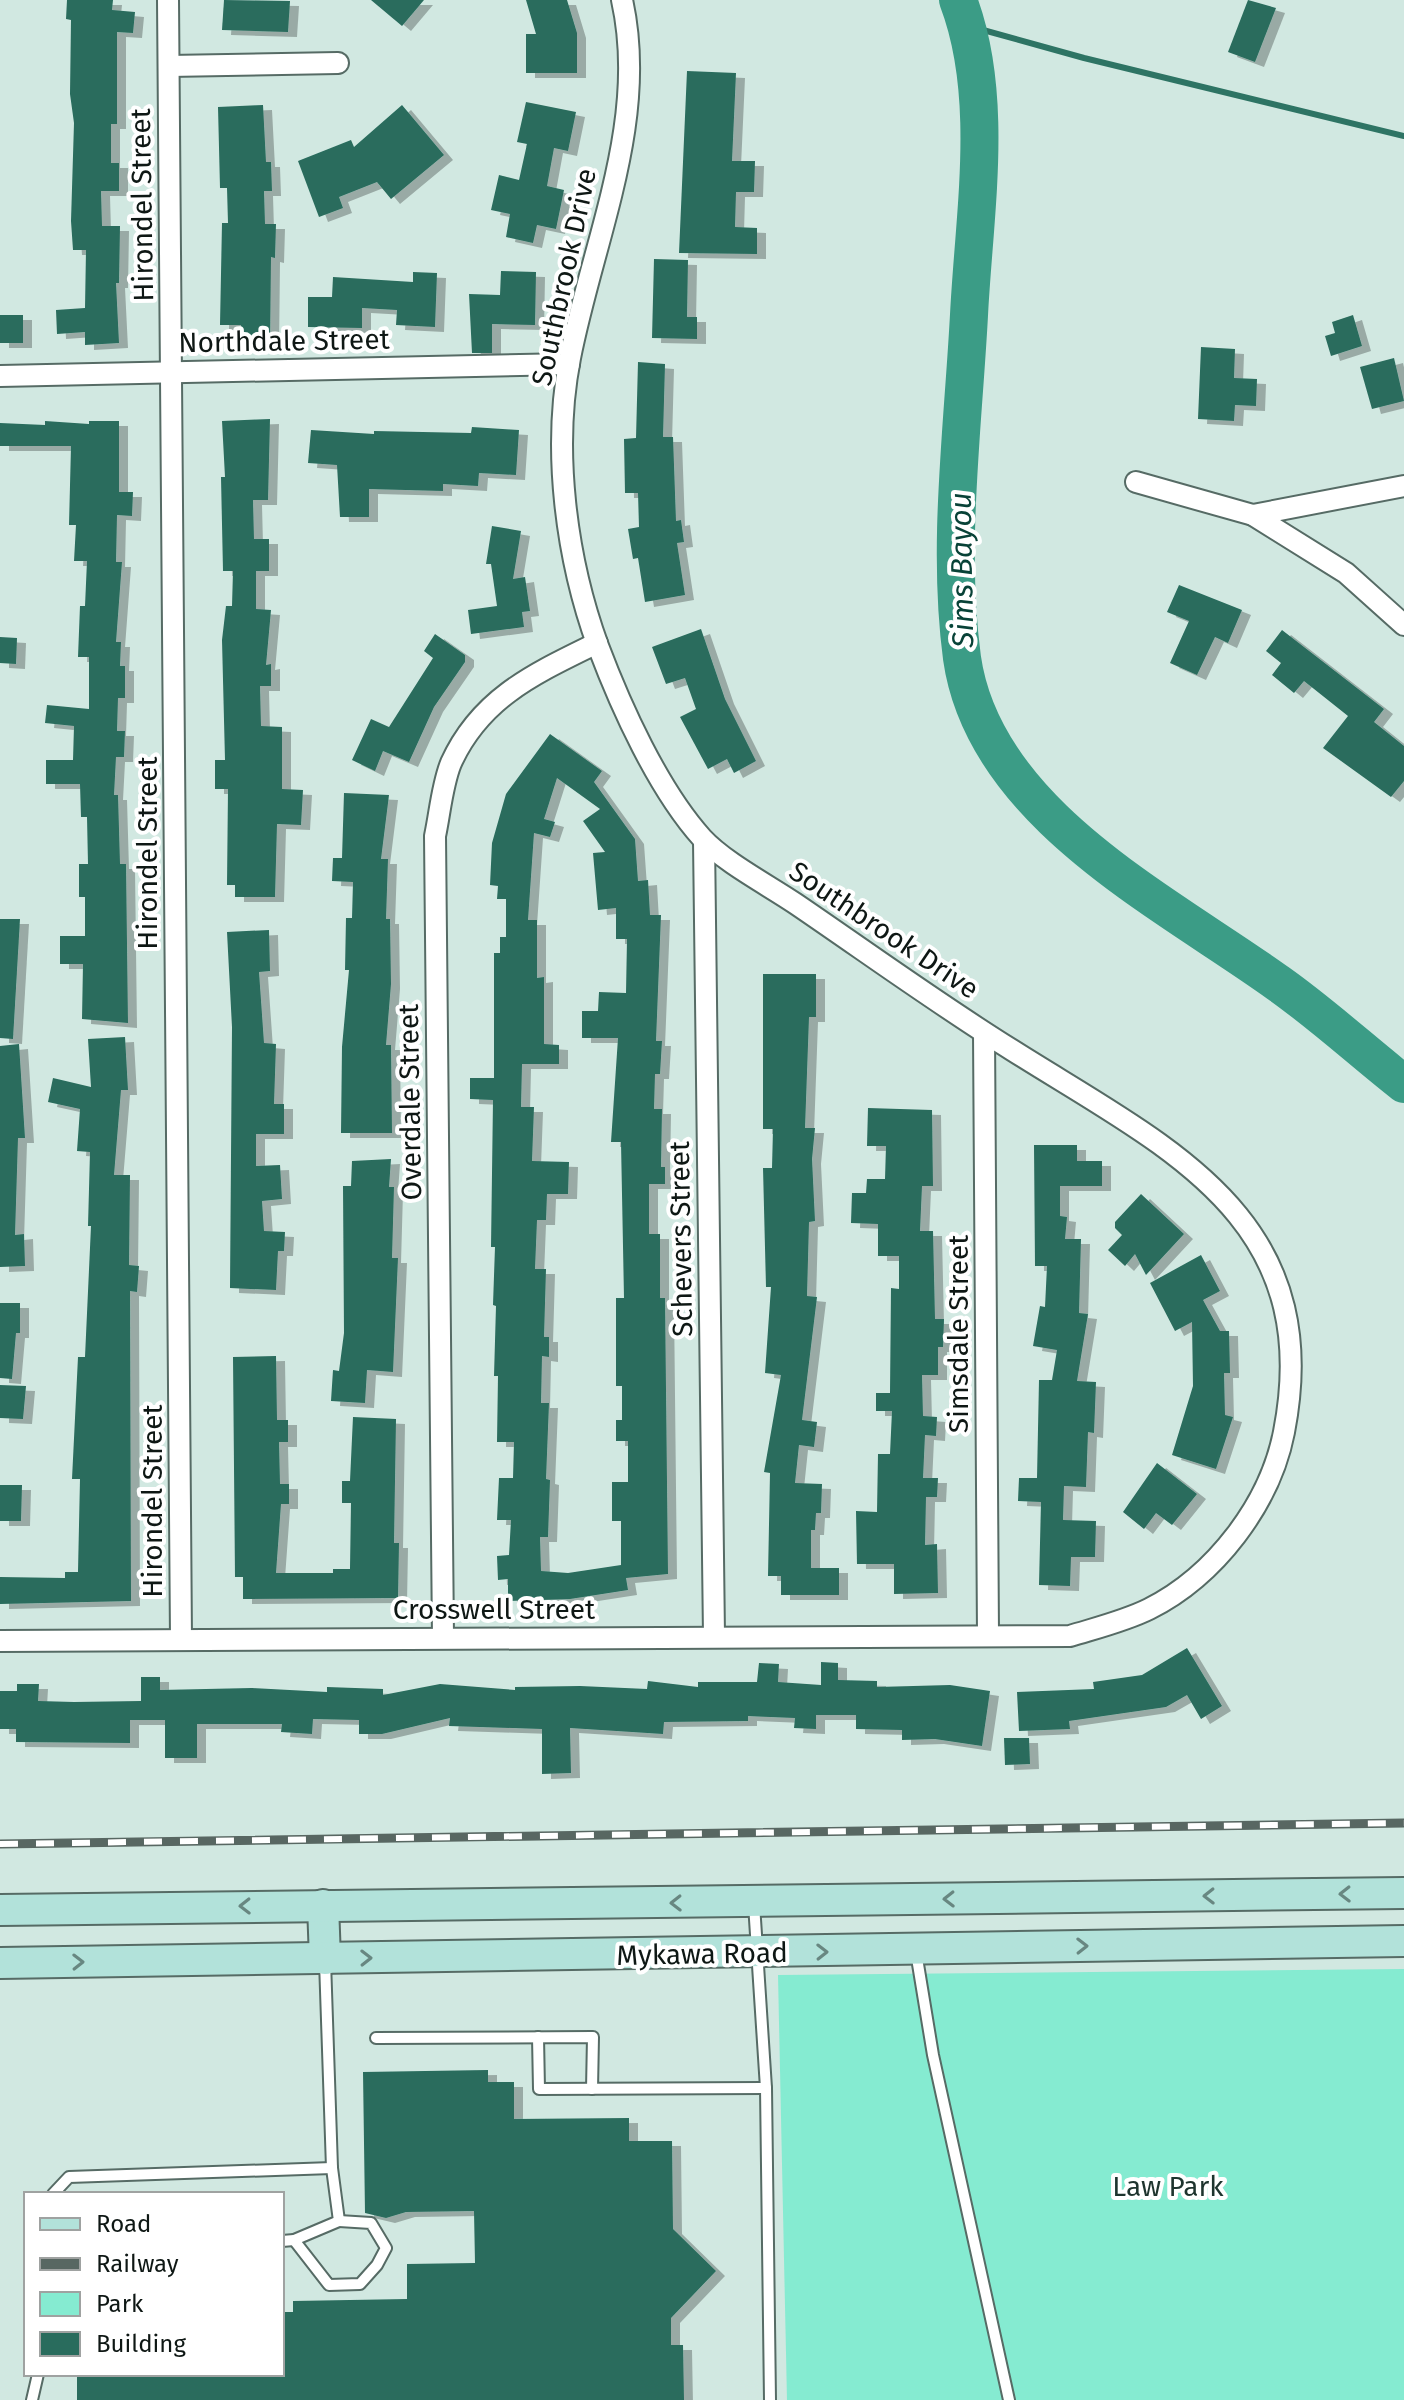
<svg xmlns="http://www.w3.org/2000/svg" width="1404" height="2400" font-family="'Fira Sans',sans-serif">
	<defs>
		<filter id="shadow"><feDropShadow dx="9" dy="5" stdDeviation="0" flood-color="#0004"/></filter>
	</defs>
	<rect width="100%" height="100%" fill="#d1e8e1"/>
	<path fill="#85ebd1" d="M1404,1969V2400H787L778,1975Z"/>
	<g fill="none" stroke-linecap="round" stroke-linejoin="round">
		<path stroke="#2e7464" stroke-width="6" d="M965,25L1084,58L1404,136"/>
		<path stroke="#3b9c86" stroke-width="38" d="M958,0C995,97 974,214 969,315C963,428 947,546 962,658C984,813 1164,901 1278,983C1322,1014 1362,1051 1404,1084"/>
	</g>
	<g fill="#296c5d" fill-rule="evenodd" filter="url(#shadow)">
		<path d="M67,0H113L112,10L135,12L133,33L117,32V124H111V163H119V191H101L102,226H120L119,283H116L119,343L85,345V332L57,334L56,310L85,308L86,250H73L71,221L74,123L70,94L71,20L66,19Z"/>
		<path d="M224,0L290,1L288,32L222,30Z"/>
		<path d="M371,0H424L402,26Z"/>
		<path d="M526,0H567L577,33V73H526V34H536Z"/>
		<path d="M1248,0L1276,8L1255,62L1228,52Z"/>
		<path d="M687,71L736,73L732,161H755L754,192H736L735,227L757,228V254L679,253Z"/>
		<path d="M526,102L576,112L568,151L554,148L547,186L564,190L556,229L537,225L533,243L506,237L510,214L491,210L499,175L519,180L527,144L517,142Z"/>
		<path d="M263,105L266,162H271L272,191H264L265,224H276L275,258L271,257L270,345H240L241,325H220L222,223H228L227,188H220L218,107Z"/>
		<path d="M402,105L444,155L391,199L377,182L339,197L343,208L319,217L298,161L351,140L354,147Z"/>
		<path d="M654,259L688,260L687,317H697V339L652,338Z"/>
		<path d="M501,271L536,272L535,325L492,324V353H472L469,294L500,295Z"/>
		<path d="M413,272L437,273L435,327L396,325L397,310L362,308V328L308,327V297H332L333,277L413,282Z"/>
		<rect x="0" y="315" width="23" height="28"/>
		<path d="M1353,315L1362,346L1331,356L1325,336L1335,333L1332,322Z"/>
		<path d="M1201,347L1235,349L1234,378L1257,379L1256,406L1235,405L1234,421L1198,419Z"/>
		<path d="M1394,358L1404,401L1372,409L1360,367Z"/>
		<path d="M638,362L665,364L663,437H673L676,521L681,520L684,542L677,543L685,595L645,602L638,558L633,559L628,529L639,527L638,493H625L624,439L636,438Z"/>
		<path d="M270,419L268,500H253L254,539H269V571H256V609L271,610L266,665L271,664V686H260L261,726L282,727V789L303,790L301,825L277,824L275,897H235V885H227L228,789H215V760H225L222,640L226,606H232L233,571H223L221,477H225L222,421Z"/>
		<path d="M45,421L89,424V421H119V492H133L132,516L117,515L116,562H122L116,642H121L120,666H125V698H118L117,731H125L124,757H116L114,795H118L120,864H126L128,1023L82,1019L83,964H60V936H85V897H79V864H88L87,817H81L80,784H46V760H73L74,726L45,723L47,705L89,709V657H78L80,606H85L87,561H74L76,525H69L71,446H0V423L45,425Z"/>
		<path d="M472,427L519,430L516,475L479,473L478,486L443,484V491L369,489V517H340L337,465L308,463L311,430L374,434V431L471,433Z"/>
		<path d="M492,526L521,531L513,579L525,577L530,611L522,612L524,627L471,634L468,610L497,606L491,564H486Z"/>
		<path d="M1179,585L1242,610L1228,643L1215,637L1197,675L1170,663L1189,621L1167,612Z"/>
		<path d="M701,629L725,699L756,761L734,773L727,759L708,769L680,717L696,709L685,678L666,684L652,647Z"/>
		<path d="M1282,630L1384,709L1374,722L1404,746V781L1391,797L1323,748L1348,716L1304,681L1294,693L1272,675L1281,663L1266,651Z"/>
		<path d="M435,634L465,655V662L434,707L409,762L383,751L375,771L352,760L371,719L389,727L433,658L424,651Z"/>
		<path d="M0,637L17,638L16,664L0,663Z"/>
		<path d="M550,734L602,771L594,782L635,839L638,881L648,880L650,915H661L656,1041H662L660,1074H655L654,1109H662L661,1167H665V1184H649V1234H660V1298H665L668,1574L626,1578L628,1590L570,1599L508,1601V1579L498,1580L497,1556L509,1555L511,1520H497L499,1478H513L514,1442H497L498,1376H494L496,1306L493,1305L495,1247H491L493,1100L470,1099V1078H494V953H500V937H506V899H497L498,886L490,885L492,843L506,794ZM557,778L600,809L583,821L605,852L593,853L598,910L616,908V939H627L626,993L599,992L598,1011H582V1038H618L611,1142H621L624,1298H616V1386H622V1420H616V1441H628V1482H612V1521H621V1565L568,1573L541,1571L540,1537H548L550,1480L546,1479L549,1403H541L542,1356L549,1357V1337H544L546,1269H535L537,1220H546L547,1194H568L569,1162L532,1161L534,1107H521L522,1064H559V1045L544,1044V977L537,978V920H528L534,833L550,837L555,822L544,819Z"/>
		<path d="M344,793L389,795L381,859H388L386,919H390L391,984L386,1045H391L392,1133H341L342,1047L349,970H345L346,918H352L353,882L332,881L333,858H342Z"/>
		<path d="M0,919H20L13,1039L0,1038Z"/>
		<path d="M269,930L270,971L259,972L264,1043L276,1044L274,1104H284V1134H256V1166L280,1165L282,1199L262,1201L264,1231L285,1232L284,1251H278L276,1290L230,1288L232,1027L227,932Z"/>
		<path d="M763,974H816V1017H809L805,1128H815L812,1159L815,1221L809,1222L807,1296L817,1297L802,1420L817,1422L814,1447L799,1445L795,1483L822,1484L821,1513H816L815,1530H811V1568H839V1595H781V1576H768L770,1473L764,1472L781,1375L765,1373L771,1287H766L763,1168H772L773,1129H763Z"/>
		<path d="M125,1037L128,1090H121L114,1175H130L129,1265L139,1266L137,1292L130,1291L131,1601L0,1604V1577L65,1578V1572H78L80,1479H72L78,1357H85L91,1226H88L90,1152L77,1151L80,1109L48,1102L53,1078L91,1087L88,1039Z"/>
		<path d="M19,1044L25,1138H18L15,1235L24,1234L25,1266L0,1267V1046Z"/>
		<path d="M868,1108L932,1110L933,1186H922L920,1231H933L935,1319H944L943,1347H938V1375H922L923,1416L937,1417L936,1436L925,1435L923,1478H938L937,1497H926L925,1545L937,1544L938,1593L894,1594V1564H857L856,1511L877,1512L878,1454H890L892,1411H876V1393H890L891,1288L899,1289V1256H878V1224L851,1223L852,1193H866L867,1179H885L886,1146H867Z"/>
		<path d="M1034,1145H1077V1161H1102V1186H1060V1216L1067,1217L1065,1239H1081L1079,1313L1088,1314L1077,1381L1096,1382L1094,1433L1088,1432L1086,1487L1064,1486L1063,1520L1096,1521L1095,1557H1071L1070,1586L1039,1585L1041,1502L1018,1501L1019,1478H1037L1039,1380H1052L1057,1350L1033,1346L1040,1306L1045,1307L1047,1266H1035Z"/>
		<path d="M391,1159L389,1187H394L392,1258H398L393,1372L367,1370L365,1403L331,1401L333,1370L339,1371L344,1333L343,1186H351L352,1161Z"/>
		<path d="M1141,1194L1184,1234L1146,1275L1135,1254L1125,1266L1108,1250L1122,1235L1115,1228V1222Z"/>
		<path d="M1201,1255L1220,1291L1203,1300L1220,1331H1229L1230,1373H1224L1225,1415L1233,1417L1216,1469L1172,1455L1193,1386L1192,1322L1175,1331L1150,1283Z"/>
		<path d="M0,1303H20V1333H16L12,1379L0,1378Z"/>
		<path d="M276,1356L277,1420H288V1442H279L280,1484H289V1504H281L276,1573H333V1569H350L351,1503H342V1481H350L353,1417L396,1419L394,1543H399L398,1598L243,1599V1577H235L233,1357Z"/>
		<path d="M0,1385L26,1386L23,1419L0,1418Z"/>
		<path d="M1157,1463L1197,1494L1172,1525L1156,1513L1144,1529L1123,1512Z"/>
		<path d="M0,1485H22L21,1521H0Z"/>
		<path d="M1187,1648L1222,1706L1201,1719L1187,1695L1166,1707L1069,1721L1070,1729L1019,1731L1017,1692L1094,1689L1093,1682L1142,1675Z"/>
		<path d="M821,1662L838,1663V1680L877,1681V1687L950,1685L990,1691L982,1746L935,1739L902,1740V1730L856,1729V1715H816V1729L794,1728L795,1718L748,1716V1721L664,1722L663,1734L570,1728L571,1773L542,1774V1729L449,1726L450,1718L382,1734H359V1720L313,1719L312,1734L281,1732L282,1724H197V1758H165V1720H130V1743L16,1742V1729H0V1691H17V1684H39L38,1701L74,1702L141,1701V1677H160V1690L252,1688L327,1692V1687L383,1689V1695L440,1684L515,1690V1687L580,1686L647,1689L648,1681L698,1687V1682H757L759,1663L779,1664L778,1682L821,1685Z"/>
		<path d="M1004,1738H1029L1030,1764L1005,1765Z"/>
		<path d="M488,2070V2082H514V2119L629,2118V2141H672L673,2229L716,2271L671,2318V2345H683L684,2400H77V2374H282V2312H293V2301L407,2299V2264L475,2263L474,2211L406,2212L386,2218L365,2213L363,2072Z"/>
	</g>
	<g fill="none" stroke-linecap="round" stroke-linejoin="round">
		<defs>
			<g id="lane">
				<path d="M754,1904L766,2088L770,2400"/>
				<path d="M916,1952L933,2055L1009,2400"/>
				<path d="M538,2037L539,2089L766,2088"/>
				<path d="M376,2038L593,2037L592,2089"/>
				<path d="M53,2194L69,2177L332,2168"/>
				<path d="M294,2240L329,2285L360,2284L377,2265L386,2248L371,2223L339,2221"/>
				<path d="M282,2241L294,2240L339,2221L332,2168L325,1961"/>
				<path d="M32,2400L38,2374"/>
			</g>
			<g id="street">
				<path d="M168,0L181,1639"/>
				<path d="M169,66L338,63"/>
				<path d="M0,376L569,364"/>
				<path d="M1136,482L1253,515L1404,486"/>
				<path d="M1253,515L1346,573L1404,625"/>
				<path d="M704,841L714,1636"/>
				<path d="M984,1033L988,1635"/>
				<path d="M443,1637L435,836C440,813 442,785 451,763C481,697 536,673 597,643"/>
				<path d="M0,1641L1070,1636C1096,1628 1125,1621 1149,1609C1215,1576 1270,1504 1284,1432C1326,1216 1165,1147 1012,1050C938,1004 868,953 796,904C768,885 724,862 702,838C658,789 621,707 598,646C566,558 552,450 570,358C593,240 649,121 622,0"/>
			</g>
			<g id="secondary">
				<path d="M323,1905L325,1959"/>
				<path d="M0,1910L1404,1893"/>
				<path d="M0,1963L1404,1941"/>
			</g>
		</defs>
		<use href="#lane" stroke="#566b65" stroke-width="14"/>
		<use href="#street" stroke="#566b65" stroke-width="24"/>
		<use href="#secondary" stroke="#566b65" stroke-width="34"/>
		<use href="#lane" stroke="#fff" stroke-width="10"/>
		<use href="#street" stroke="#fff" stroke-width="20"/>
		<use href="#secondary" stroke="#b2e2da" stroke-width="30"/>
		<defs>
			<path id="rail" d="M0,1844L1404,1823"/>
		</defs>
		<use href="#rail" stroke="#586762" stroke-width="9"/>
		<use href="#rail" stroke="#fff" stroke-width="6" stroke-dasharray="18" stroke-linecap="butt"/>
	</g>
	<defs><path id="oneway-chevron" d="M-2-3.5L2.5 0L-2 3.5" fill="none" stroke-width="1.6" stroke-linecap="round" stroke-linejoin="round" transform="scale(2)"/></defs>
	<g stroke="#688781">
		<use href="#oneway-chevron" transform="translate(1345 1894) rotate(179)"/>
		<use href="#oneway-chevron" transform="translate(1209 1896) rotate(179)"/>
		<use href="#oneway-chevron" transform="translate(949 1899) rotate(179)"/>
		<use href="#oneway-chevron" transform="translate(676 1903) rotate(179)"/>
		<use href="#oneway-chevron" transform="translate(245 1906) rotate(179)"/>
		<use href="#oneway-chevron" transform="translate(1082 1946) rotate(-1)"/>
		<use href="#oneway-chevron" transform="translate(822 1952) rotate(-1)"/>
		<use href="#oneway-chevron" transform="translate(366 1958) rotate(-1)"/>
		<use href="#oneway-chevron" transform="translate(78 1962) rotate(-1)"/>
	</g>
	<g text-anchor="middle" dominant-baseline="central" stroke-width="8" stroke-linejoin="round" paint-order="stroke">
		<g font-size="28" fill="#0e1714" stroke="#fff">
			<text transform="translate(142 205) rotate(-91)">Hirondel Street</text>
			<text transform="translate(564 277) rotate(-78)">Southbrook Drive</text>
			<text transform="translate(284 341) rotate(-1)">Northdale Street</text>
			<text transform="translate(147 853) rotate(-90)">Hirondel Street</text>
			<text transform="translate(884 930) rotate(34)">Southbrook Drive</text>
			<text transform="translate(410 1102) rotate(-91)">Overdale Street</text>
			<text transform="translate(681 1239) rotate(-91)">Schevers Street</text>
			<text transform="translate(958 1334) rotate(-90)">Simsdale Street</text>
			<text transform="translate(152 1501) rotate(-90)">Hirondel Street</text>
			<text x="494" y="1609">Crosswell Street</text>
			<text transform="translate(702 1954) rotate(-1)">Mykawa Road</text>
		</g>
		<g font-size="28" fill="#1e342e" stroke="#fff">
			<text x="1168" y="2186">Law Park</text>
		</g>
		<g font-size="30" font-style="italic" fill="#084237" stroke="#fff">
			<text transform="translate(962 570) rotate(-91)">Sims Bayou</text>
		</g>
	</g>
	<rect x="24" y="2192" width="260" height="184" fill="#ffffff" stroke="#9fa2a1" stroke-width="2"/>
	<rect x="40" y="2218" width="40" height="12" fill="#b2e2da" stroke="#9fa2a1" stroke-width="2"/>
	<text x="96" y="2232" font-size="24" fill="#0e1714">Road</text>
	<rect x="40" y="2258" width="40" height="12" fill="#586762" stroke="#9fa2a1" stroke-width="2"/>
	<text x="96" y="2272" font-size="24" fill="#0e1714">Railway</text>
	<rect x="40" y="2292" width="40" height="24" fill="#85ebd1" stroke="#9fa2a1" stroke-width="2"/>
	<text x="96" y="2312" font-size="24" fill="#0e1714">Park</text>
	<rect x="40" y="2332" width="40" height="24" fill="#296c5d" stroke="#9fa2a1" stroke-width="2"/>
	<text x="96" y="2352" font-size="24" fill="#0e1714">Building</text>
</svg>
